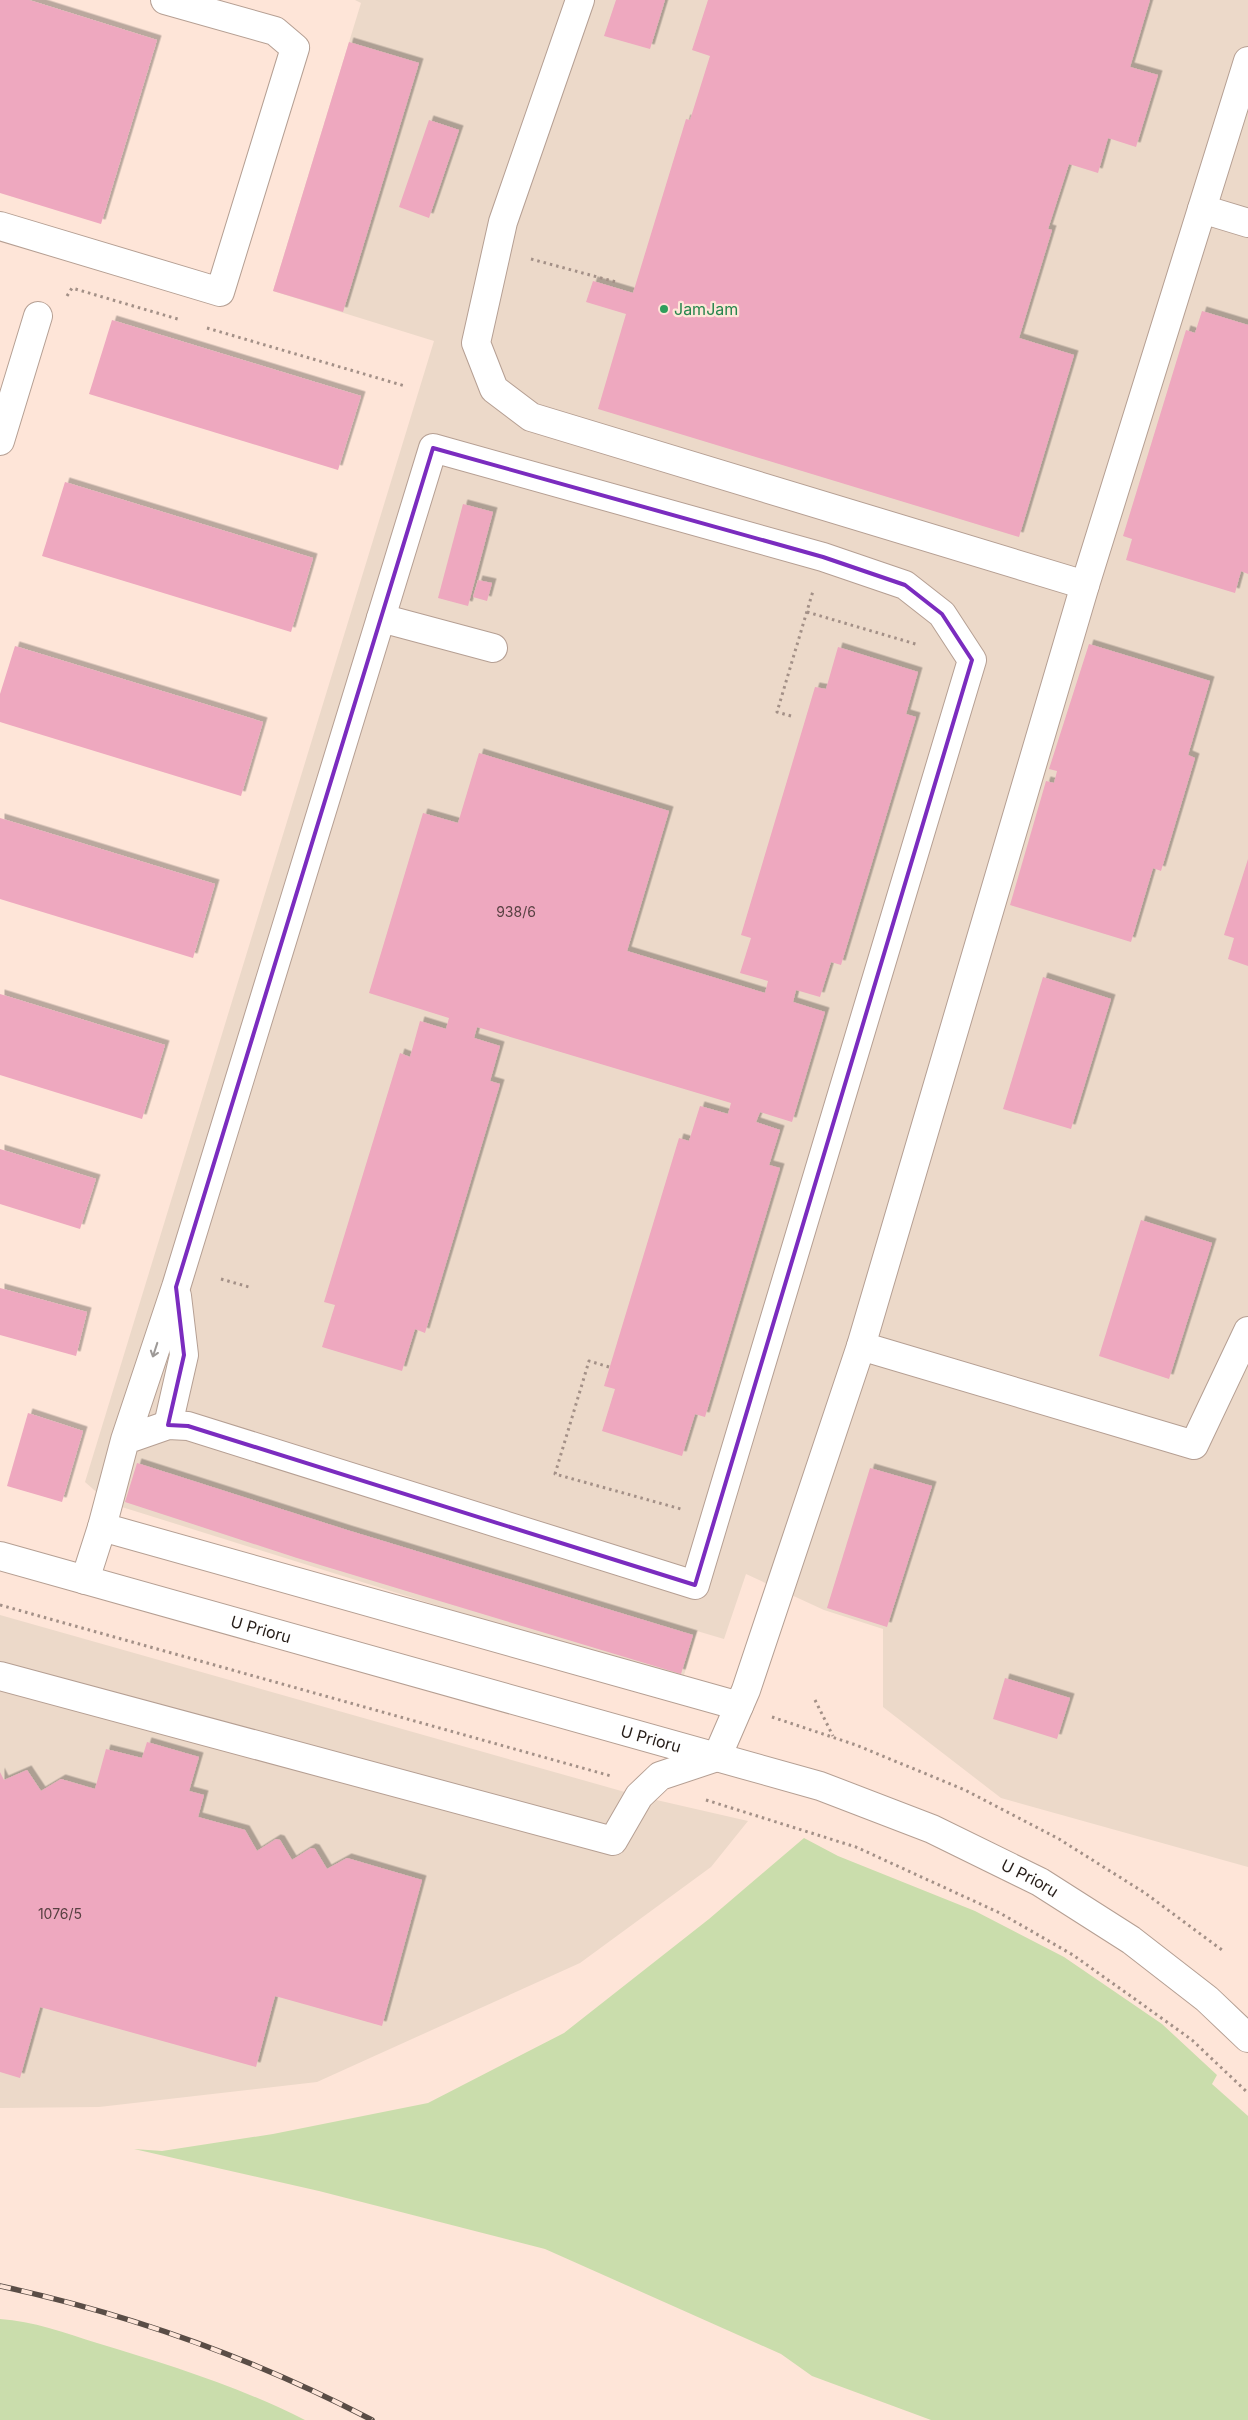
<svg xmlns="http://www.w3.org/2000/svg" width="1248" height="2420" font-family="Inter,sans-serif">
	<defs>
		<filter id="shadow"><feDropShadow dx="4.5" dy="-4.5" stdDeviation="0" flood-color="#0004"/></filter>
	</defs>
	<rect width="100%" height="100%" fill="#fee5d8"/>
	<g fill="#ecd9c9">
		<path d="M355,0H1248V1867L1001,1798L883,1707V1629L824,1610L746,1574L724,1639L697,1631L682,1682L109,1503L85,1482L434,341L273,291L361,3Z"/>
		<path d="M0,1615L639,1796L748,1821L711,1867L580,1963L317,2082L99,2107L0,2108Z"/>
	</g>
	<g fill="#caddac">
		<path d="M804,1838L838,1856L975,1911L1064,1957L1162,2024L1217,2075L1212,2084L1248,2116V2420H931L812,2376L781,2354L545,2249L319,2191L134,2149L162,2151L273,2134L428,2103L564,2033L709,1919Z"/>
		<path d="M0,2319C33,2321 65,2333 97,2343C167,2364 240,2387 305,2420H0Z"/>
	</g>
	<g fill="#eea8bf" filter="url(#shadow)">
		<path d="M0,0H29L157,40L101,224L0,193Z"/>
		<path d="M616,0H665L650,49L604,36Z"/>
		<path d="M708,0H1150L1130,67L1158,75L1136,147L1108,138L1098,173L1069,164L1048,229L1052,230L1019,338L1074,355L1019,537L598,409L626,314L586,302L593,281L633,293L686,119L690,120L710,56L692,50Z"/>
		<path d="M349,42L419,63L343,312L273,291Z"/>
		<path d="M429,120L459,130L429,218L399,207Z"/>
		<path d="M1202,311L1248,325V574L1241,571L1235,593L1126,560L1132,539L1123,536L1186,330L1195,333Z"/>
		<path d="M112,320L361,396L338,470L89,394Z"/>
		<path d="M65,482L313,558L291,632L42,556Z"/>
		<path d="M463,504L493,512L468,606L438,598Z"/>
		<path d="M478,580L492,583L487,601L473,597Z"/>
		<path d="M1089,644L1210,681L1188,755L1195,758L1161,871L1153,868L1131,942L1010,905L1046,781L1054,783L1057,771L1049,769Z"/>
		<path d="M15,646L263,722L241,796L0,722V694Z"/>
		<path d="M838,647L918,672L906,714L916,717L841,965L831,962L820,997L796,990L793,1002L825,1012L792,1122L760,1112L756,1122L780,1130L769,1165L780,1168L705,1417L695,1414L682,1456L602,1431L615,1389L604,1386L679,1138L689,1141L700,1106L728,1114L731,1103L477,1027L474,1038L500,1046L490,1081L500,1084L425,1333L415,1329L402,1371L322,1347L335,1305L324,1302L400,1053L410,1057L420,1021L446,1029L449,1018L369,993L423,813L458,823L479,753L669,811L627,951L765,993L768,981L740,973L751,938L741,935L815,687L826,689Z"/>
		<path d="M0,818L215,884L193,958L0,899Z"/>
		<path d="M1248,859V966L1228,959L1234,938L1224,935Z"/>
		<path d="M1043,977L1111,999L1071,1129L1003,1109Z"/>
		<path d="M0,994L165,1045L142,1119L0,1075Z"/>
		<path d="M0,1149L96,1179L80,1229L0,1204Z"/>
		<path d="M1141,1220L1212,1243L1169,1379L1099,1356Z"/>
		<path d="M0,1288L87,1312L76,1356L0,1335Z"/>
		<path d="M28,1413L83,1431L62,1502L7,1486Z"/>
		<path d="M137,1463L347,1530L693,1635L681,1674L297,1558L125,1502Z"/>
		<path d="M870,1468L932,1486L887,1627L827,1608Z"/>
		<path d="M1005,1678L1070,1698L1057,1739L993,1719Z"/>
		<path d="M147,1742L199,1757L189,1791L204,1795L198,1817L245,1830L257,1851L276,1839L280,1840L292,1860L311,1848L315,1849L327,1869L347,1858L422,1880L382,2026L275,1996L256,2067L40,2007L20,2078L0,2072V1772L4,1780L27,1770L41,1791L61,1779L95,1789L106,1749L142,1758Z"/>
	</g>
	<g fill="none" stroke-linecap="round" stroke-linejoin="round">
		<defs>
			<g id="minor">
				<path d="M580,0L503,222L476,343L494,389L531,417L1085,585"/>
				<path d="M1202,209L1248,223"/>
				<path d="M0,226L220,292L295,48L275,31L165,0"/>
				<path d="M0,441L38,316"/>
				<path d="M381,618L493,648"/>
				<path d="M861,1346L1194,1445L1248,1331"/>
				<path d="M168,1425L184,1355L177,1296"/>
				<path d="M102,1527L739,1706"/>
				<path id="s1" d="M0,1556L820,1786L932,1829L1040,1882L1131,1940L1207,1999L1248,2038"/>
				<path d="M85,1580L102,1527L125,1440L168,1425L188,1426L695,1585L972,660L942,614L905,585L823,557L433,448L176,1287L125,1440"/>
				<path d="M0,1676L613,1841L639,1796L660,1776L717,1757L746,1690L861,1346L1085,585L1248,61"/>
			</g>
		</defs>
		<use href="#minor" stroke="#b59f93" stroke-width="30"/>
		<g stroke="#a39087" stroke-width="3" stroke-dasharray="2.5 4" stroke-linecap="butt">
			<path d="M531,259L616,282"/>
			<path d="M67,296L72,288L181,320"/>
			<path d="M207,328L405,386"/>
			<path d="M807,612L919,645"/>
			<path d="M791,716L777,712L813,591"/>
			<path d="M221,1279L249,1287"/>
			<path d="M609,1367L589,1361L555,1474L681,1509"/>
			<path d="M0,1605L611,1776"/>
			<path d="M815,1700L833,1736"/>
			<path d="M772,1717L856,1745L965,1790L1059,1839L1145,1893L1222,1950"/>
			<path d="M706,1800L856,1847L1000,1913L1073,1955L1160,2017L1192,2040L1248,2093"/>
		</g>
		<use href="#minor" stroke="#fff" stroke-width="28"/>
		<defs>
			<path id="rail" d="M0,2286C129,2314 255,2359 372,2420"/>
		</defs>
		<use href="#rail" stroke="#5a4d46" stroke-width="5.5"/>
		<use href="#rail" stroke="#fee5d8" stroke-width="4" stroke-dasharray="11" stroke-linecap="butt"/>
	</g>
	<defs><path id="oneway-shaft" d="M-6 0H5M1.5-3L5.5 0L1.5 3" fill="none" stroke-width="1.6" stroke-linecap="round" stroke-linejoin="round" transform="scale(1.25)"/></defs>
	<use stroke="#9d9997" href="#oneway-shaft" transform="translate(155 1350) rotate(108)"/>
	<path fill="none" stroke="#7b2cbf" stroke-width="4" stroke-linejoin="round" d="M433,448L823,557L905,585L942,614L972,660L695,1585L188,1426L168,1425L184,1355L176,1287Z"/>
	<circle fill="#2e9e5b" stroke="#fee5d8" stroke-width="2" cx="664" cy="309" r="5"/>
	<g text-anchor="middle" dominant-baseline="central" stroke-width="4.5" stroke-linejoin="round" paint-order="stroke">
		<g font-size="14" fill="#584042">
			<text x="516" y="911">938/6</text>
			<text x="60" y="1913">1076/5</text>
		</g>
		<g font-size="16" fill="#27864d" stroke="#fee5d8" text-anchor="start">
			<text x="674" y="309">JamJam</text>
		</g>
		<g font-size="16" fill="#261d18" stroke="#fee5d8">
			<text stroke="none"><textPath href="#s1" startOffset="271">U Prioru</textPath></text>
			<text stroke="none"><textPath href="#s1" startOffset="676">U Prioru</textPath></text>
			<text stroke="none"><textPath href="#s1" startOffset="1081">U Prioru</textPath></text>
		</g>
	</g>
</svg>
